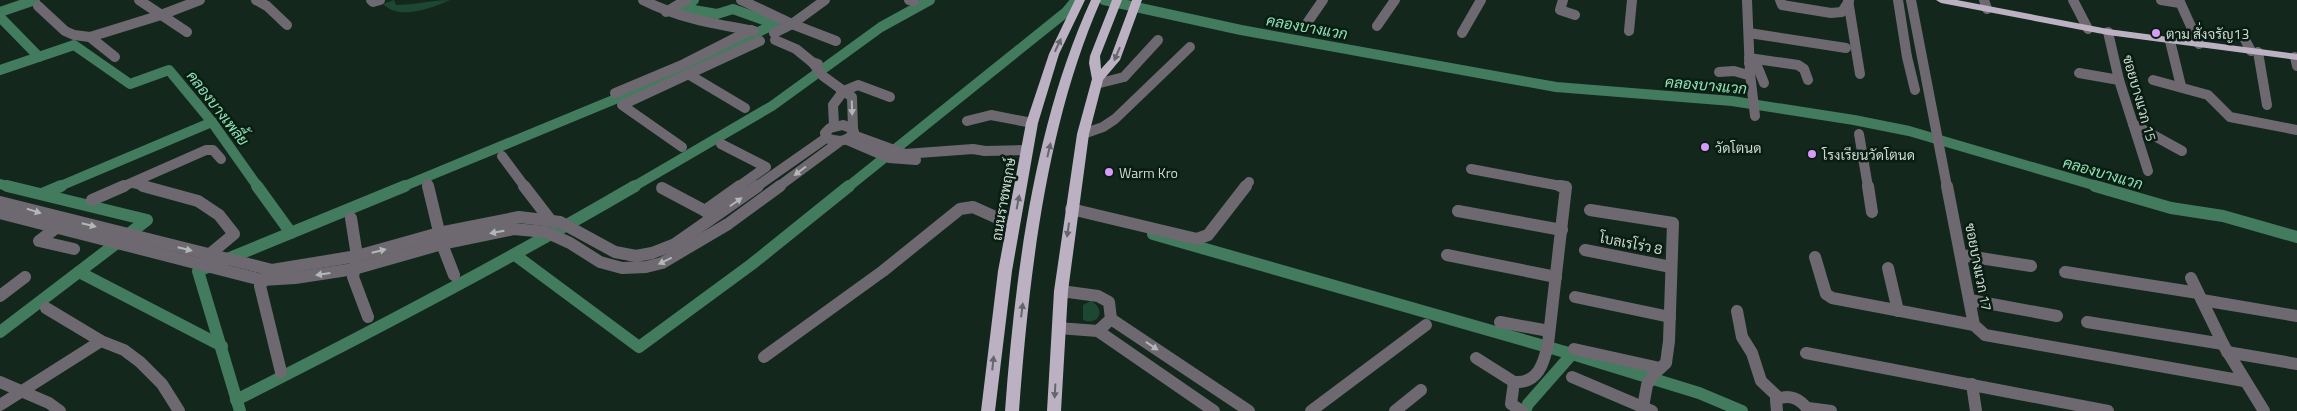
<svg xmlns="http://www.w3.org/2000/svg" width="2297" height="411" font-family="'Titillium Web',Sarabun,sans-serif">
	<rect width="100%" height="100%" fill="#13271c"/>
	<g fill="#1d4732">
		<path d="M394,0L396,5C414,5 432,0 450,0C432,8 399,21 383,4Z"/>
		<path d="M1091,301C1107,310 1098,326 1083,320V305Z"/>
	</g>
	<g fill="none" stroke-linecap="round" stroke-linejoin="round">
		<g stroke="#427b5d" stroke-width="10">
			<path d="M1104,0L1241,30L1556,87L1732,101L1854,120L1909,131L2100,187"/>
			<path d="M0,12L35,0"/>
			<path d="M0,17L39,57"/>
			<path d="M0,70L74,45L130,84L169,70L212,122L258,187"/>
			<path d="M0,184L12,187"/>
			<path d="M58,187L212,122"/>
			<path d="M402,187L647,86L775,24L733,9L717,14L682,8L694,0"/>
			<path d="M633,187L772,106L881,27L930,0"/>
			<path d="M848,187L1066,12L1076,0"/>
		</g>
		<g stroke="#427b5d" stroke-width="12">
			<path d="M257,186L291,233"/>
			<path d="M2095,186L2171,208L2223,216L2297,237"/>
			<path d="M42,194L61,186"/>
			<path d="M1153,234L1572,354L1699,393L1742,411"/>
			<path d="M515,255L639,347L752,264L849,186"/>
			<path d="M79,272L222,346"/>
			<path d="M0,332L147,220L7,186"/>
			<path d="M236,400C371,332 505,262 635,186"/>
			<path d="M240,411L198,271L405,186"/>
			<path d="M1525,411L1528,404L1572,354"/>
		</g>
		<g stroke="#6e6971" stroke-width="10">
			<path d="M139,0L187,32"/>
			<path d="M256,0L267,6L287,25"/>
			<path d="M371,0L373,2L380,0"/>
			<path d="M643,0C678,18 715,24 754,31"/>
			<path d="M741,0L792,24L836,41"/>
			<path d="M909,0L914,1"/>
			<path d="M1563,0L1560,10L1575,15"/>
			<path d="M1747,0L1750,73L1755,116"/>
			<path d="M1780,0L1782,5L1831,13L1842,12L1849,1"/>
			<path d="M1848,0L1860,74"/>
			<path d="M1898,0L1907,57L1915,90"/>
			<path d="M1911,0L1947,187"/>
			<path d="M1984,0L1987,9"/>
			<path d="M2073,0L2088,29"/>
			<path d="M2161,0L2180,3"/>
			<path d="M2179,0L2199,44"/>
			<path d="M38,6L65,31L74,35L90,37L115,57"/>
			<path d="M666,12L686,0"/>
			<path d="M1305,26L1323,0"/>
			<path d="M1377,26L1395,0"/>
			<path d="M1629,31L1632,0"/>
			<path d="M2108,32L2119,80L2148,171"/>
			<path d="M774,33L792,24L825,0"/>
			<path d="M1462,33L1481,0"/>
			<path d="M1749,33L1846,48"/>
			<path d="M2242,34L2251,51"/>
			<path d="M90,37L161,15L200,0"/>
			<path d="M775,40L796,49L812,62L818,64"/>
			<path d="M2170,41L2181,86"/>
			<path d="M2258,52L2267,105"/>
			<path d="M2295,57L2297,66"/>
			<path d="M1749,58L1798,65L1804,69L1808,80"/>
			<path d="M812,62L823,76L852,97L853,129"/>
			<path d="M1749,63L1758,68L1764,83"/>
			<path d="M1719,72L1734,71L1748,75"/>
			<path d="M2079,73L2119,80"/>
			<path d="M688,74L745,108"/>
			<path d="M2153,80L2208,95L2230,117L2297,130"/>
			<path d="M1096,84L1124,77L1158,40"/>
			<path d="M841,92L858,85L890,97"/>
			<path d="M615,93L684,64L751,30"/>
			<path d="M967,121L991,115L1032,123"/>
			<path d="M2133,124L2182,151"/>
			<path d="M843,125L853,129L854,132C847,143 837,142 826,138L825,133L830,128Z"/>
			<path d="M834,126L833,105L842,93"/>
			<path d="M1083,134L1103,127L1115,119L1190,47"/>
			<path d="M1859,134L1868,187"/>
			<path d="M853,135L905,154L973,149L985,151L1027,150"/>
			<path d="M847,140L889,158L916,160"/>
			<path d="M721,144L766,167L738,187"/>
			<path d="M682,147L622,105L760,41"/>
			<path d="M502,156L525,187"/>
			<path d="M1471,169L1566,187"/>
			<path d="M133,183L148,187"/>
			<path d="M428,184L429,187"/>
			<path d="M122,187L206,150H213L221,159"/>
			<path d="M756,187L826,138"/>
			<path d="M778,187L839,142"/>
			<path d="M1245,187L1249,182"/>
		</g>
		<g stroke="#6e6971" stroke-width="12">
			<path d="M143,186L198,201L219,215L234,234L205,258"/>
			<path d="M428,186L442,244L454,275"/>
			<path d="M524,186L551,221"/>
			<path d="M1868,186L1872,212"/>
			<path d="M1947,186L1974,325L1985,335L2244,381"/>
			<path d="M662,188L711,214"/>
			<path d="M92,200L124,186"/>
			<path d="M0,202L272,270L357,256L439,233L519,217L560,222L615,252L636,256L652,253L675,244L758,186"/>
			<path d="M1071,209L1197,239L1208,235L1246,186"/>
			<path d="M1590,210L1673,223L1669,341L1666,363L1654,374L1647,385L1643,407"/>
			<path d="M705,211L740,186"/>
			<path d="M1458,211L1562,230"/>
			<path d="M0,213L262,280L295,278L354,269L442,244L514,229L546,232L570,243L600,262L622,268L646,267L662,263L728,224L780,186"/>
			<path d="M351,218L357,256L353,277L368,317"/>
			<path d="M60,225L39,241L74,249"/>
			<path d="M1585,250L1671,267"/>
			<path d="M1447,255L1556,277"/>
			<path d="M1961,255L2031,266"/>
			<path d="M1815,257L1826,294L1832,298L1974,325"/>
			<path d="M1888,268L1898,311"/>
			<path d="M2065,272L2198,293"/>
			<path d="M266,276L260,286L281,372"/>
			<path d="M2191,278L2224,346L2264,411"/>
			<path d="M0,296L25,277"/>
			<path d="M1575,297L1670,317"/>
			<path d="M1970,300L2057,316"/>
			<path d="M2202,300L2297,316"/>
			<path d="M46,308L101,341L124,350L140,362L162,384L179,411"/>
			<path d="M1737,311L1742,337L1752,353L1761,381L1779,398"/>
			<path d="M1111,319L1249,411"/>
			<path d="M1500,322L1549,331"/>
			<path d="M2087,322L2223,344"/>
			<path d="M1058,328L1098,331L1111,319L1109,302L1098,296L1061,291"/>
			<path d="M1098,331L1214,411"/>
			<path d="M1574,349L1660,368"/>
			<path d="M2227,352L2297,364"/>
			<path d="M1806,353L2108,411"/>
			<path d="M764,357L883,271L960,209L973,207L1013,225"/>
			<path d="M1476,358L1514,382"/>
			<path d="M1572,377L1652,411"/>
			<path d="M0,382L49,403L60,411"/>
			<path d="M1972,384L1976,411"/>
			<path d="M0,405L101,341"/>
			<path d="M1808,408L1831,411"/>
			<path d="M1311,411L1426,325"/>
			<path d="M1395,411L1421,390"/>
			<path d="M1522,411L1511,404L1514,382C1538,384 1544,363 1548,344L1566,187L1560,186"/>
			<path d="M1777,411L1776,400C1789,393 1801,399 1809,411"/>
		</g>
		<g fill="#bcb1c3" fill-rule="evenodd">
			<path d="M1075,0H1085L1059,54L1038,123L1012,271L995,411H981L998,271L1026,123L1049,54Z"/>
			<path d="M1091,0H1101C1046,124 1029,276 1019,411H1005C1015,276 1034,124 1091,0Z"/>
			<path d="M1112,0H1122L1100,56L1101,69L1110,59L1132,0H1142L1120,60L1103,80L1089,134L1068,291L1061,411H1047L1054,291L1077,134L1092,79L1089,63L1090,56Z"/>
			<path d="M1936,0H1957L2108,29L2297,54V60L2108,35L1941,3Z"/>
		</g>
	</g>
	<defs><path id="oneway-solid" d="M-6-.8H1V-3.2L6.5 0L1 3.2V.8H-6Z" transform="scale(1.25)"/></defs>
	<g fill="#63676b">
		<use href="#oneway-solid" transform="translate(1058 45) rotate(-65)"/>
		<use href="#oneway-solid" transform="translate(1117 54) rotate(113)"/>
		<use href="#oneway-solid" transform="translate(1049 150) rotate(-77)"/>
		<use href="#oneway-solid" transform="translate(1018 202) rotate(-79)"/>
		<use href="#oneway-solid" transform="translate(1068 230) rotate(98)"/>
		<use href="#oneway-solid" transform="translate(1022 310) rotate(-83)"/>
		<use href="#oneway-solid" transform="translate(993 363) rotate(-84)"/>
		<use href="#oneway-solid" transform="translate(1055 391) rotate(93)"/>
	</g>
	<g fill="#b1b8b5">
		<use href="#oneway-solid" transform="translate(852 108) rotate(88)"/>
		<use href="#oneway-solid" transform="translate(800 171) rotate(143)"/>
		<use href="#oneway-solid" transform="translate(736 202) rotate(-35)"/>
		<use href="#oneway-solid" transform="translate(34 211) rotate(17)"/>
		<use href="#oneway-solid" transform="translate(89 225) rotate(14)"/>
		<use href="#oneway-solid" transform="translate(497 232) rotate(170)"/>
		<use href="#oneway-solid" transform="translate(185 249) rotate(14)"/>
		<use href="#oneway-solid" transform="translate(379 251) rotate(-14)"/>
		<use href="#oneway-solid" transform="translate(665 261) rotate(154)"/>
		<use href="#oneway-solid" transform="translate(323 274) rotate(172)"/>
		<use href="#oneway-solid" transform="translate(1152 346) rotate(34)"/>
	</g>
	<g fill="#d79bf9" stroke="#0a1d13" stroke-width="2">
		<circle cx="2156" cy="33" r="5"/>
		<circle cx="1705" cy="147" r="5"/>
		<circle cx="1812" cy="154" r="5"/>
		<circle cx="1109" cy="172" r="5"/>
	</g>
	<g text-anchor="middle" dominant-baseline="central" stroke-width="5" stroke-linejoin="round" paint-order="stroke">
		<g font-size="14" fill="#cedad2" stroke="#0a1d13" text-anchor="start">
			<text x="2166" y="33">ตาม สั่งจรัญ13</text>
			<text x="1715" y="147">วัดโตนด</text>
			<text x="1822" y="154">โรงเรียนวัดโตนด</text>
			<text x="1119" y="172">Warm Kro</text>
		</g>
		<g font-size="14" fill="#cedad2" stroke="#0a1d13">
			<text transform="translate(2140 98) rotate(74)">ซอยบางแวก 15</text>
			<text transform="translate(1003 199) rotate(-80)">ถนนราชพฤกษ์</text>
			<text transform="translate(1631 243) rotate(11)">โบลเรโร่ว 8</text>
			<text transform="translate(1979 267) rotate(79)">ซอยบางแวก 17</text>
		</g>
		<g font-size="15" font-style="italic" fill="#8ee4b6" stroke="#0a1d13">
			<text transform="translate(1307 27) rotate(10)">คลองบางแวก</text>
			<text transform="translate(1706 85) rotate(5)">คลองบางแวก</text>
			<text transform="translate(218 108) rotate(52)">คลองบางเพลี้ย</text>
			<text transform="translate(2103 173) rotate(16)">คลองบางแวก</text>
		</g>
	</g>
</svg>
